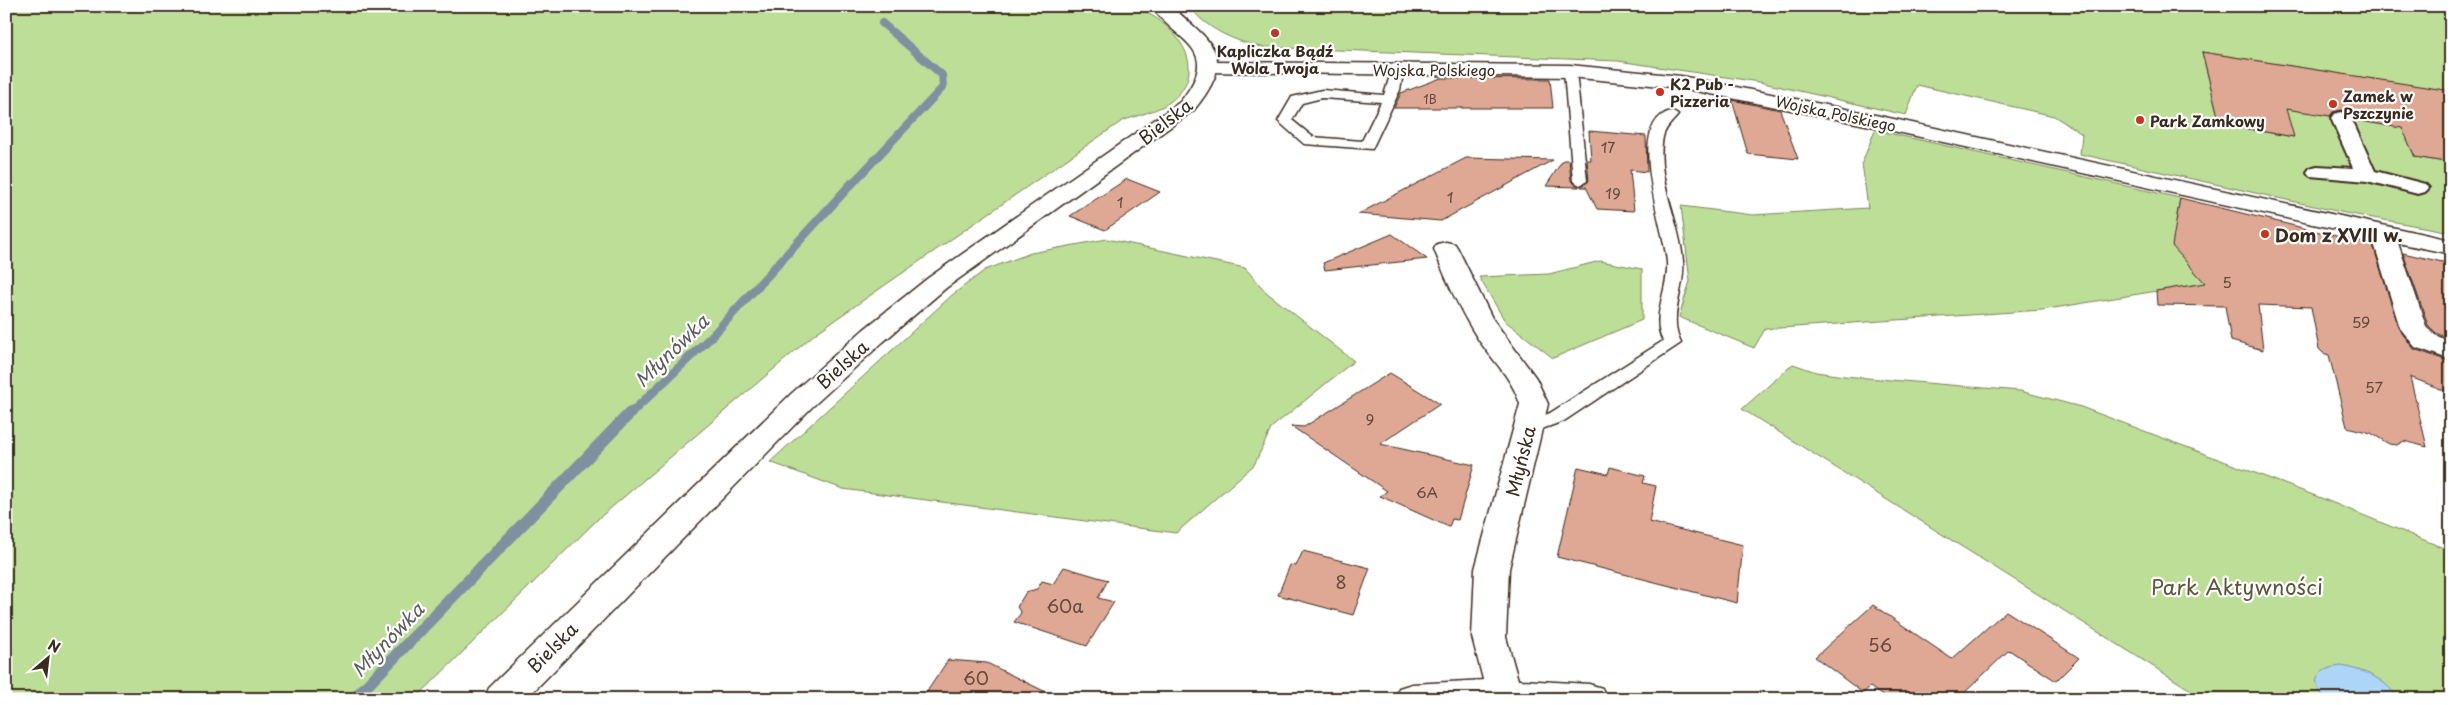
<svg xmlns="http://www.w3.org/2000/svg" width="2457" height="705" font-family="'Playpen Sans',sans-serif">
	<rect width="100%" height="100%" fill="#fff"/>
	<filter id="ink" filterUnits="userSpaceOnUse"><feTurbulence type="fractalNoise" baseFrequency=".02" numOctaves="2"/><feDisplacementMap in="SourceGraphic" scale="10" xChannelSelector="R" yChannelSelector="G"/><feConvolveMatrix kernelMatrix="1 2 1 2 8 2 1 2 1" color-interpolation-filters="sRGB"/></filter>
	<g filter="url(#ink)">
		<g fill="#bdde97" stroke="#7c845a">
			<path d="M6,6H1111C1120,7 1133,6 1141,10C1177,25 1211,70 1171,101C1161,110 1135,116 1122,121L816,333L598,519L415,699H6Z"/>
			<path d="M1189,6H2451V94L2448,91L2202,52L2220,124L2293,137L2284,108L2402,128L2415,157L2451,163V232L2345,213L2080,154L2082,134L2054,116L1917,85L1906,115L1759,82L1618,61L1261,47C1234,41 1206,29 1189,6Z"/>
			<path d="M1875,130L2180,198L2176,221L2210,289L2175,288L2042,310L1765,329L1754,348L1679,317L1690,281L1681,206L1753,215L1868,208L1862,163Z"/>
			<path d="M1107,239L1245,268L1266,292L1354,361L1272,427L1254,465L1176,533L843,489L770,462L951,296L985,270L1031,253Z"/>
			<path d="M1600,261L1642,269V320L1553,358L1505,321L1479,277L1549,274Z"/>
			<path d="M1793,364L1816,372L1844,376L2020,391L2081,407L2321,498L2451,551V699H2205L1742,409Z"/>
		</g>
		<path fill="#acd5f7" stroke="#7f91a0" d="M2341,666C2361,669 2388,679 2397,699H2326C2307,680 2319,668 2341,666Z"/>
		<g fill="none" stroke-linecap="round" stroke-linejoin="round">
			<path stroke="#7f91a0" stroke-width="8" d="M852,184L943,87L942,75L882,23"/>
			<path stroke="#7f91a0" stroke-width="9" d="M629,415L713,335L853,182"/>
			<path stroke="#7f91a0" stroke-width="12" d="M354,699L630,413"/>
		</g>
		<g fill="#dfa895" stroke="#3b2a1e">
			<path d="M2202,52L2451,91V163L2415,157L2402,128L2354,120L2350,113L2342,110L2333,112L2330,116L2286,109L2294,137L2220,124Z"/>
			<path d="M1441,78L1550,79L1553,108H1394L1401,93Z"/>
			<path d="M1732,100L1780,110L1798,159L1748,154Z"/>
			<path d="M1589,131L1646,136L1647,172L1630,170L1634,211L1597,209L1586,187H1581L1589,181L1587,160H1591Z"/>
			<path d="M1466,158L1553,160L1441,221L1358,214Z"/>
			<path d="M1563,160H1569L1571,181L1579,187L1546,186Z"/>
			<path d="M1127,179L1160,192L1105,230L1070,216Z"/>
			<path d="M2180,198L2373,245L2399,329L2414,349L2451,362V393L2410,377L2427,447L2404,441L2397,445L2389,444L2371,433L2347,427L2329,355L2323,353L2319,349L2311,307L2258,305L2263,350L2231,341L2225,306L2157,305L2156,291L2205,283L2172,246Z"/>
			<path d="M1392,234L1427,259L1325,270L1323,263Z"/>
			<path d="M2403,253L2451,264V340L2436,333L2428,325Z"/>
			<path d="M1390,373L1440,404L1380,444L1474,465L1458,520L1452,519L1449,527L1380,496L1387,491L1291,426L1304,427Z"/>
			<path d="M1578,467L1608,474L1610,467L1645,476L1643,483L1656,486L1649,522L1743,545L1737,603L1557,557Z"/>
			<path d="M1303,551L1370,568L1353,615L1278,595L1290,565L1296,566Z"/>
			<path d="M1064,567L1108,580L1098,598L1114,602L1087,646L1014,622L1021,613L1017,607L1026,592L1037,589L1042,581L1053,584Z"/>
			<path d="M1873,605L1952,659L2006,611L2079,658L2056,681L2009,650L1958,699H1887L1870,687L1863,693L1815,657Z"/>
			<path d="M948,660L987,663L1060,699H922Z"/>
		</g>
		<g fill="none" stroke-linecap="round" stroke-linejoin="round">
			<defs>
				<g id="service">
					<path d="M1398,65L1404,69L1400,90L1372,149L1304,144L1278,121L1292,97L1322,90L1384,95L1392,69ZM1322,98L1381,102L1362,141L1313,137L1292,120L1302,103Z"/>
					<path d="M1570,67L1576,71L1587,181L1580,185L1573,181L1564,71Z"/>
					<path d="M1671,111L1678,115C1672,123 1666,126 1663,137C1655,179 1680,220 1683,261C1686,289 1667,317 1681,343L1564,421L1528,434L1521,432L1519,428L1521,424L1550,413L1663,341C1650,317 1669,289 1667,263C1666,232 1623,123 1671,111Z"/>
				</g>
				<path id="pedestrian" d="M2341,112L2348,114L2351,118L2375,171L2425,184L2429,188L2425,192L2418,194L2367,181L2310,176L2307,172L2310,168L2317,166L2353,168L2331,118L2334,114Z"/>
				<g id="minor">
					<path d="M1210,62L1570,65L1681,76L1866,113L2451,240V254L2398,243L2426,326L2435,335L2451,342V360L2415,347L2400,328L2372,237L1866,125L1681,88L1570,77L1203,72L1200,68L1203,64Z"/>
					<path d="M1446,242L1455,244L1458,249L1492,318L1536,378L1548,404L1509,569L1506,637L1522,694L1520,699H1488L1472,637L1475,569L1520,404C1512,378 1493,361 1478,339C1460,311 1446,280 1434,249L1437,244Z"/>
				</g>
				<path id="tertiary" d="M1504,679L1589,684L1602,688L1607,699H1394L1399,688L1412,684Z"/>
				<path id="secondary" d="M1151,6H1171C1215,45 1237,57 1194,110L946,288L883,342L812,407L526,699H484L489,688L792,393L863,330L928,278L1180,102C1224,47 1177,44 1151,6Z"/>
			</defs>
			<use href="#service" stroke="#3b2a1e" stroke-width="3"/>
			<use href="#pedestrian" stroke="#3b2a1e" stroke-width="4"/>
			<use href="#minor" stroke="#3b2a1e" stroke-width="3"/>
			<use href="#tertiary" stroke="#3b2a1e" stroke-width="3"/>
			<use href="#secondary" stroke="#3b2a1e" stroke-width="3"/>
			<use href="#service" fill="#fff" fill-rule="evenodd"/>
			<use href="#pedestrian" fill="#fff" fill-rule="evenodd"/>
			<use href="#minor" fill="#fff" fill-rule="evenodd"/>
			<use href="#tertiary" fill="#fff" fill-rule="evenodd"/>
			<use href="#secondary" fill="#fff" fill-rule="evenodd"/>
		</g>
	</g>
	<g fill="#c8321e" stroke="#fff" stroke-width="2">
		<circle cx="1275" cy="33" r="5"/>
		<circle cx="1660" cy="92" r="5"/>
		<circle cx="2333" cy="104" r="5"/>
		<circle cx="2140" cy="120" r="5"/>
		<circle cx="2265" cy="234" r="5"/>
	</g>
	<g text-anchor="middle" dominant-baseline="central" stroke-width="4.5" stroke-linejoin="round" paint-order="stroke">
		<g font-size="12" fill="#644a3c">
			<text x="1430" y="99">1B</text>
		</g>
		<g font-size="15" font-weight="bold" fill="#3b2a1e" stroke="#fff" text-anchor="start">
			<text x="1275" y="50" text-anchor="middle">Kapliczka Bądź<tspan x="1275" dy="17">Wola Twoja</tspan></text>
			<text x="1670" y="83">K2 Pub -<tspan x="1670" dy="17">Pizzeria</tspan></text>
			<text x="2343" y="95">Zamek w<tspan x="2343" dy="17">Pszczynie</tspan></text>
			<text x="2150" y="120">Park Zamkowy</text>
		</g>
		<g font-size="15" fill="#3b2a1e" stroke="#fff">
			<text x="1434" y="69">Wojska Polskiego</text>
			<text transform="translate(1836 113) rotate(12)">Wojska Polskiego</text>
		</g>
		<g font-size="15" fill="#644a3c">
			<text x="1608" y="146">17</text>
			<text x="1613" y="192">19</text>
			<text x="1450" y="196">1</text>
			<text x="1120" y="201">1</text>
			<text x="2227" y="281">5</text>
			<text x="2361" y="321">59</text>
			<text x="2374" y="386">57</text>
			<text x="1370" y="418">9</text>
			<text x="1427" y="491">6A</text>
		</g>
		<g font-size="18" fill="#3b2a1e" stroke="#fff">
			<text transform="translate(1165 121) rotate(-38)">Bielska</text>
			<text transform="translate(842 364) rotate(-42)">Bielska</text>
			<text transform="translate(1520 461) rotate(-76)">Młyńska</text>
			<text transform="translate(552 647) rotate(-45)">Bielska</text>
		</g>
		<g font-size="18" font-weight="bold" fill="#3b2a1e" stroke="#fff" text-anchor="start">
			<text x="2275" y="234">Dom z XVIII w.</text>
		</g>
		<g font-size="18" fill="#644a3c">
			<text x="1341" y="581">8</text>
			<text x="1065" y="605">60a</text>
			<text x="1880" y="644">56</text>
			<text x="976" y="677">60</text>
		</g>
		<g font-size="19" font-style="italic" fill="#5d5d5f" stroke="#fff">
			<text transform="translate(671 350) rotate(-44)">Młynówka</text>
			<text transform="translate(387 639) rotate(-46)">Młynówka</text>
		</g>
		<g font-size="21" fill="#5c573c" stroke="#fff">
			<text x="2237" y="586">Park Aktywności</text>
		</g>
	</g>
	<rect width="2457" height="705" fill="none" stroke="#fff" stroke-width="25"/>
	<rect x="12" y="12" width="2432" height="680" fill="none" stroke="#3b2a1e" stroke-width="2" filter="url(#ink)"/>
	<g transform="translate(48 658) rotate(28)" stroke="#ffffff" stroke-width="4" paint-order="stroke">
	<path d="M0-4L9 19L0 12L-9 19Z" fill="#3b2a1e"/>
	<text y="-8" font-size="14" font-weight="bold" text-anchor="middle" fill="#3b2a1e">N</text>
	</g>
</svg>
